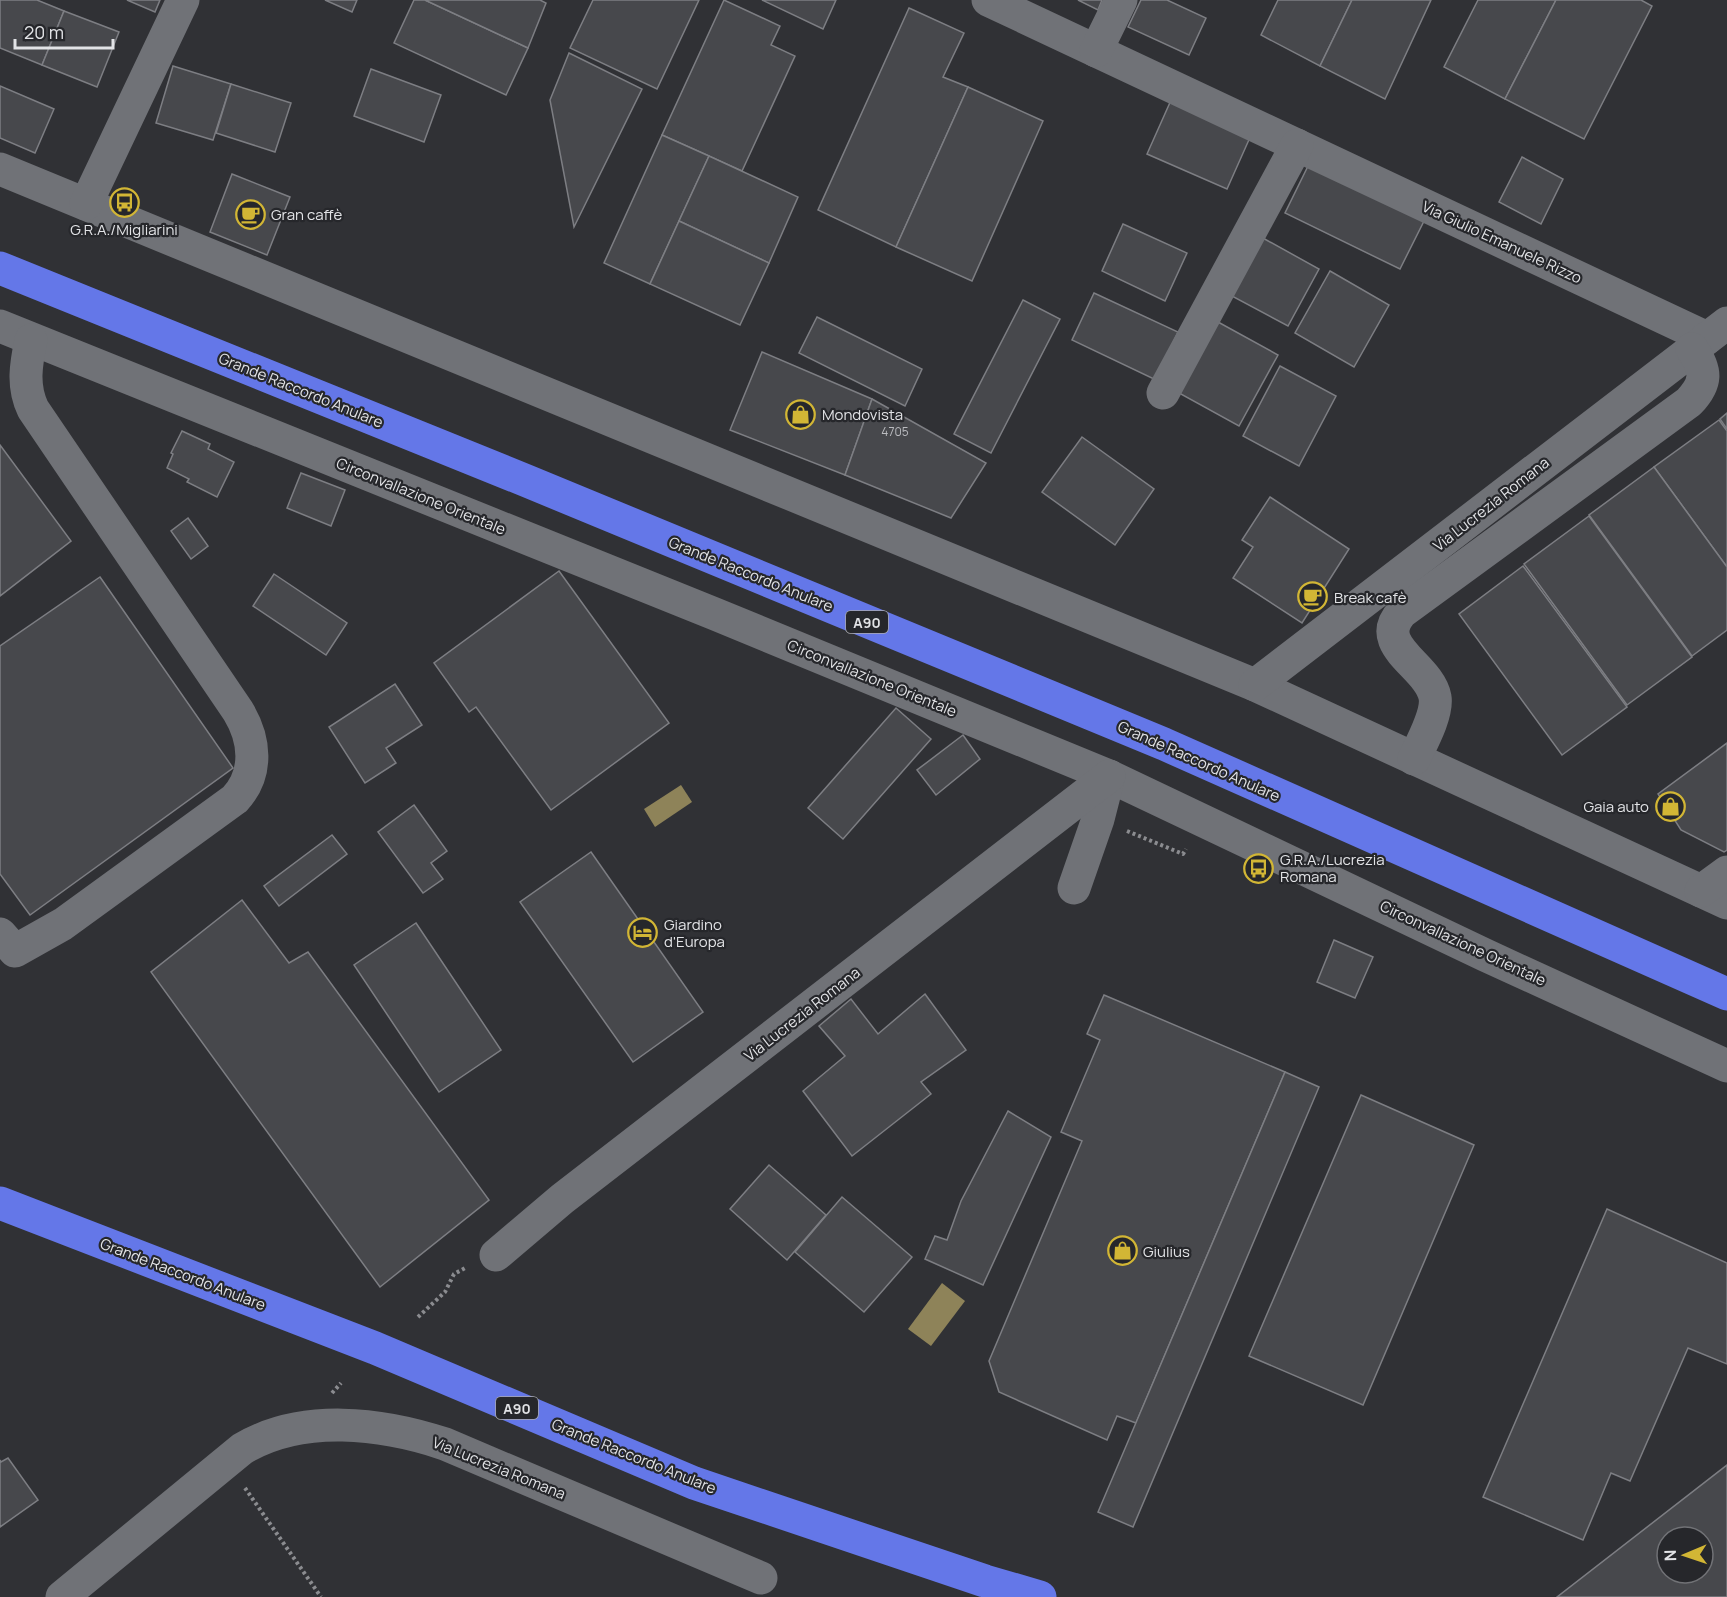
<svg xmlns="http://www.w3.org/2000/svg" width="1727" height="1597" font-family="Manrope,sans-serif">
	<rect width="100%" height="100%" fill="#303135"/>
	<g fill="#8e8359">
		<path d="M681,785L692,802L655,827L644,809Z"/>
		<path d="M942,1283L965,1301L931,1346L908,1329Z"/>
	</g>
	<g fill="#47484c" stroke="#7d7e83" stroke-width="1.5" fill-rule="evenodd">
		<path d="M0,0H37L64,11L42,65L0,48Z"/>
		<path d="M127,0H160L155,12Z"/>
		<path d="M325,0H357L352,12Z"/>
		<path d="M414,0H425L528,48L506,95L394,43Z"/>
		<path d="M425,0H540L546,3L528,48Z"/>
		<path d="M593,0H699L657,89L570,48Z"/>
		<path d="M724,0L780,26L771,45L795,56L742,171L662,135Z"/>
		<path d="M762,0H836L823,29Z"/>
		<path d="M1078,0H1102L1098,10Z"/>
		<path d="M1141,0H1167L1206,18L1189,55L1128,27Z"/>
		<path d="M1278,0H1352L1320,66L1261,35Z"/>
		<path d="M1352,0H1431L1385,99L1320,66Z"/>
		<path d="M1478,0H1556L1505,99L1444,67Z"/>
		<path d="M1556,0H1641L1652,6L1584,139L1505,99Z"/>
		<path d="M909,8L964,33L943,77L968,87L896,247L818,210Z"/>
		<path d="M64,11L119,32L97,87L42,65Z"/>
		<path d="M569,53L642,89L574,227L550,100Z"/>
		<path d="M173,66L231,84L213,140L156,123Z"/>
		<path d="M371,69L441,95L424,142L354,116Z"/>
		<path d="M231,84L291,103L275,152L216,133Z"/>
		<path d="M0,86L54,109L35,153L0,138Z"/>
		<path d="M968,87L1043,121L972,281L896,247Z"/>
		<path d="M1172,98L1252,133L1227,189L1147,154Z"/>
		<path d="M662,135L709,156L650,284L604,263Z"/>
		<path d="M709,156L798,197L769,263L679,221Z"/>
		<path d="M1522,157L1563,179L1541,224L1499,202Z"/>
		<path d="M1310,162L1425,219L1400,269L1285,213Z"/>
		<path d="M232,174L290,197L267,255L210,232Z"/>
		<path d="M679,221L769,263L740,325L650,284Z"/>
		<path d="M1123,224L1187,253L1165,301L1102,271Z"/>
		<path d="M1261,237L1319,269L1288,326L1230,295Z"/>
		<path d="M1330,271L1389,305L1354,367L1295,333Z"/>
		<path d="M1094,293L1178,332L1156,380L1072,340Z"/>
		<path d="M1023,300L1060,319L991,453L954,434Z"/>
		<path d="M817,317L922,369L905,406L799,353Z"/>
		<path d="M1218,322L1278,355L1239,426L1179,393Z"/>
		<path d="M762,352L872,399L845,475L730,430Z"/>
		<path d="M1280,366L1336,396L1299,466L1243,436Z"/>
		<path d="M872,399L986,463L951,518L845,475Z"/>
		<path d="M1727,413V429L1720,419Z"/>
		<path d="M1719,420L1727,431V567L1654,467Z"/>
		<path d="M182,431L210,444L208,449L234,462L217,497L187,482L189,479L167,468L173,454L171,453Z"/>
		<path d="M1082,437L1154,489L1115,545L1042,492Z"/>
		<path d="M0,445L71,541L0,596Z"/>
		<path d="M1654,467L1727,567V630L1692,656L1589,515Z"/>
		<path d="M301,473L345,490L331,526L287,508Z"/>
		<path d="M1270,497L1349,549L1302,623L1233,578L1253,547L1242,540Z"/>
		<path d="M1589,516L1692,657L1627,705L1524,564Z"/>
		<path d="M188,518L208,546L191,559L171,531Z"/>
		<path d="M1523,566L1627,707L1562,755L1459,614Z"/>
		<path d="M559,571L669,723L551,810L476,707L469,712L434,663Z"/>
		<path d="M274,574L347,623L326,655L253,606Z"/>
		<path d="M100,577L233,768L30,915L0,874V646Z"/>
		<path d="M395,684L422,725L386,748L396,763L365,783L329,727Z"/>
		<path d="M896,708L931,739L843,839L808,808Z"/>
		<path d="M963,735L980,759L936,795L917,770Z"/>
		<path d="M1727,743V850L1724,852L1681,830L1658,794Z"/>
		<path d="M414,805L447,851L431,863L443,879L423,893L378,832Z"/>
		<path d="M332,835L347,854L279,906L264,886Z"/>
		<path d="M591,852L703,1012L633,1062L520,902Z"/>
		<path d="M242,900L289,963L308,952L489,1200L380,1287L151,972Z"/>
		<path d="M416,923L501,1050L439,1092L354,965Z"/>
		<path d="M1334,940L1373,957L1355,998L1317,982Z"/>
		<path d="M925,994L966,1050L921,1082L931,1094L852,1156L803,1091L845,1056L819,1026L851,999L878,1034Z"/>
		<path d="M1104,995L1285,1072L1136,1423L1117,1416L1107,1440L999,1392L989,1361L1082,1141L1061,1132L1100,1040L1087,1034Z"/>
		<path d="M1285,1072L1319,1087L1133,1527L1098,1512Z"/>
		<path d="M1361,1095L1474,1145L1363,1405L1249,1356Z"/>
		<path d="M1008,1111L1051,1137L983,1285L925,1259L935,1236L947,1240L961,1201Z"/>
		<path d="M769,1165L826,1215L787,1260L730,1209Z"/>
		<path d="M842,1197L912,1257L864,1312L795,1252Z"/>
		<path d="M1607,1209L1727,1263V1364L1688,1348L1630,1481L1611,1473L1583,1540L1483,1497Z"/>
		<path d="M8,1458L38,1500L0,1527V1460L1,1462Z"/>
		<path d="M1727,1465V1597H1557ZM1667,1537H1703V1573H1667Z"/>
	</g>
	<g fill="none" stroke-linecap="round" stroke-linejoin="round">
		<g stroke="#8b8c90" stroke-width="4" stroke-dasharray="3 3" stroke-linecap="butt">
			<path d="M1127,831L1183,854L1186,849"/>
			<path d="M418,1317L445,1292L454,1274L467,1267"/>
			<path d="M332,1393L341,1383"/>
			<path d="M245,1488L321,1597"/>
		</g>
		<g stroke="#707277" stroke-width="33">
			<path d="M988,0L1707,338"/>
			<path d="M1096,51L1121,0"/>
			<path d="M0,169L1255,685L1727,903"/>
			<path d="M86,204L183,0"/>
			<path d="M0,326L715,614L1109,776L1485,955L1727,1066"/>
			<path d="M1163,393L1297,145"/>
			<path d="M1255,685L1727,323"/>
			<path d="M1414,759C1421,744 1438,714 1435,697C1429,665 1371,646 1402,612L1689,402C1707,383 1707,371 1692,349"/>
			<path d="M1074,888L1098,819L1109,776"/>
			<path d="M1701,891L1727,872"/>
			<path d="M0,934L15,951L63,924L235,799C259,773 255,739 238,711L33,409C22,386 26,364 31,340"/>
			<path d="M496,1255L562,1199L1109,776"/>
			<path d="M62,1597L242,1449C302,1413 382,1423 445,1444L761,1578"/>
		</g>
		<g stroke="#6477e8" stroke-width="33">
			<path d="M0,268L527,481L1164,744L1727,994"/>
			<path d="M0,1203L375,1348L694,1483L985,1581L1040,1597"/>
		</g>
	</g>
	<defs>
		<symbol id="bus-ring" viewBox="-11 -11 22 22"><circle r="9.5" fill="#26272b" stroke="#d2b635" stroke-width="1.5"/><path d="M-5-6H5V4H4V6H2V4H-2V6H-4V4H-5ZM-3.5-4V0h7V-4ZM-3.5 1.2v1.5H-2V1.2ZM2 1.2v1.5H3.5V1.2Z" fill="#d2b635"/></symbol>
		<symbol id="cafe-ring" viewBox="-11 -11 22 22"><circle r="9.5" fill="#26272b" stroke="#d2b635" stroke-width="1.5"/><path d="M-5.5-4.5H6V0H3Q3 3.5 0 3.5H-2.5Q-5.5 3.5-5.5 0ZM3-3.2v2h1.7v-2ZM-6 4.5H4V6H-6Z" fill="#d2b635"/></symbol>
		<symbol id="shop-ring" viewBox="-11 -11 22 22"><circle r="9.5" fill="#26272b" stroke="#d2b635" stroke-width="1.5"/><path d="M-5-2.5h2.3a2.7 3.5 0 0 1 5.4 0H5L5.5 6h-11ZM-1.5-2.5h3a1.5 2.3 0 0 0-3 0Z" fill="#d2b635"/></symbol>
		<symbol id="hotel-ring" viewBox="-11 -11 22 22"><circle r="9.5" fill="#26272b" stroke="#d2b635" stroke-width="1.5"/><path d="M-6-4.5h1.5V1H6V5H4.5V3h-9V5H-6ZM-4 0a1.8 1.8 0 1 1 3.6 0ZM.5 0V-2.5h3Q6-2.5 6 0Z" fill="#d2b635"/></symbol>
	</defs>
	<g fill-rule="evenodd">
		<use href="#bus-ring" x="108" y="186" width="33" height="33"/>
		<use href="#cafe-ring" x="234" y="198" width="33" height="33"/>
		<use href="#shop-ring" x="784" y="398" width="33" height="33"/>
		<use href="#cafe-ring" x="1296" y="580" width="33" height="33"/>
		<use href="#shop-ring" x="1654" y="790" width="33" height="33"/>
		<use href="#bus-ring" x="1242" y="852" width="33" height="33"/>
		<use href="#hotel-ring" x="626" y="916" width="33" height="33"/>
		<use href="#shop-ring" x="1106" y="1234" width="33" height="33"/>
	</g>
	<g text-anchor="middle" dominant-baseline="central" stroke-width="4.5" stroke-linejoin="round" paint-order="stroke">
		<g font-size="12" fill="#bbbcc0">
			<text x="895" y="431">4705</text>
		</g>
		<g fill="#26272b" stroke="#aaabae" stroke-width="1.5">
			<rect x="846" y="611" width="42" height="22" rx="4.5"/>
			<rect x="496" y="1397" width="42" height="22" rx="4.5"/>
		</g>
		<g font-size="14" font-weight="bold" fill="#e2e3e6">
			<text x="867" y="622">A90</text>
			<text x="517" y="1408">A90</text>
		</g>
		<g font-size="15" fill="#e2e3e6" stroke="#26272b" text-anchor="start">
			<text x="271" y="214">Gran caffè</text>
			<text x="124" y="229" text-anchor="middle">G.R.A./Migliarini</text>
			<text x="822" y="414">Mondovista</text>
			<text x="1334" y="597">Break cafè</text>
			<text x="1649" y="806" text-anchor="end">Gaia auto</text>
			<text x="1280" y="859">G.R.A./Lucrezia<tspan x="1280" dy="17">Romana</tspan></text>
			<text x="664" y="924">Giardino<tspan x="664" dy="17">d'Europa</tspan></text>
			<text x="1143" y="1251">Giulius</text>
		</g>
		<g font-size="15" fill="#e2e3e6" stroke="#26272b">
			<text transform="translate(1502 242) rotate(25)">Via Giulio Emanuele Rizzo</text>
			<text transform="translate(301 390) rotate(22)">Grande Raccordo Anulare</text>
			<text transform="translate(421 496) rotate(22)">Circonvallazione Orientale</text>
			<text transform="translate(1491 504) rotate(-38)">Via Lucrezia Romana</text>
			<text transform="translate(751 574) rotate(22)">Grande Raccordo Anulare</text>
			<text transform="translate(872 678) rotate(22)">Circonvallazione Orientale</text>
			<text transform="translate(1199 761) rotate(24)">Grande Raccordo Anulare</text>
			<text transform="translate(1463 943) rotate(25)">Circonvallazione Orientale</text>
			<text transform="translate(802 1014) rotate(-38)">Via Lucrezia Romana</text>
			<text transform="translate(183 1274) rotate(21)">Grande Raccordo Anulare</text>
			<text transform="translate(634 1456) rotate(22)">Grande Raccordo Anulare</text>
			<text transform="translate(499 1468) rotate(22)">Via Lucrezia Romana</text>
		</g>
	</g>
	<g transform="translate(1685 1555) rotate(268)"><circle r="28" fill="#26272b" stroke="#717276" stroke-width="1.5"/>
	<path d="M0-4.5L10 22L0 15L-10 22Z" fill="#d2b635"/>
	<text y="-9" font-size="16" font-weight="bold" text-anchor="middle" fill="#e2e3e6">N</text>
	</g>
	<path d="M15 39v9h98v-9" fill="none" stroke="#e2e3e6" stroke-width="3"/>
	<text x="24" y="39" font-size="18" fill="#e2e3e6" stroke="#26272b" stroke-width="4.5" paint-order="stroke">20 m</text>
</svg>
